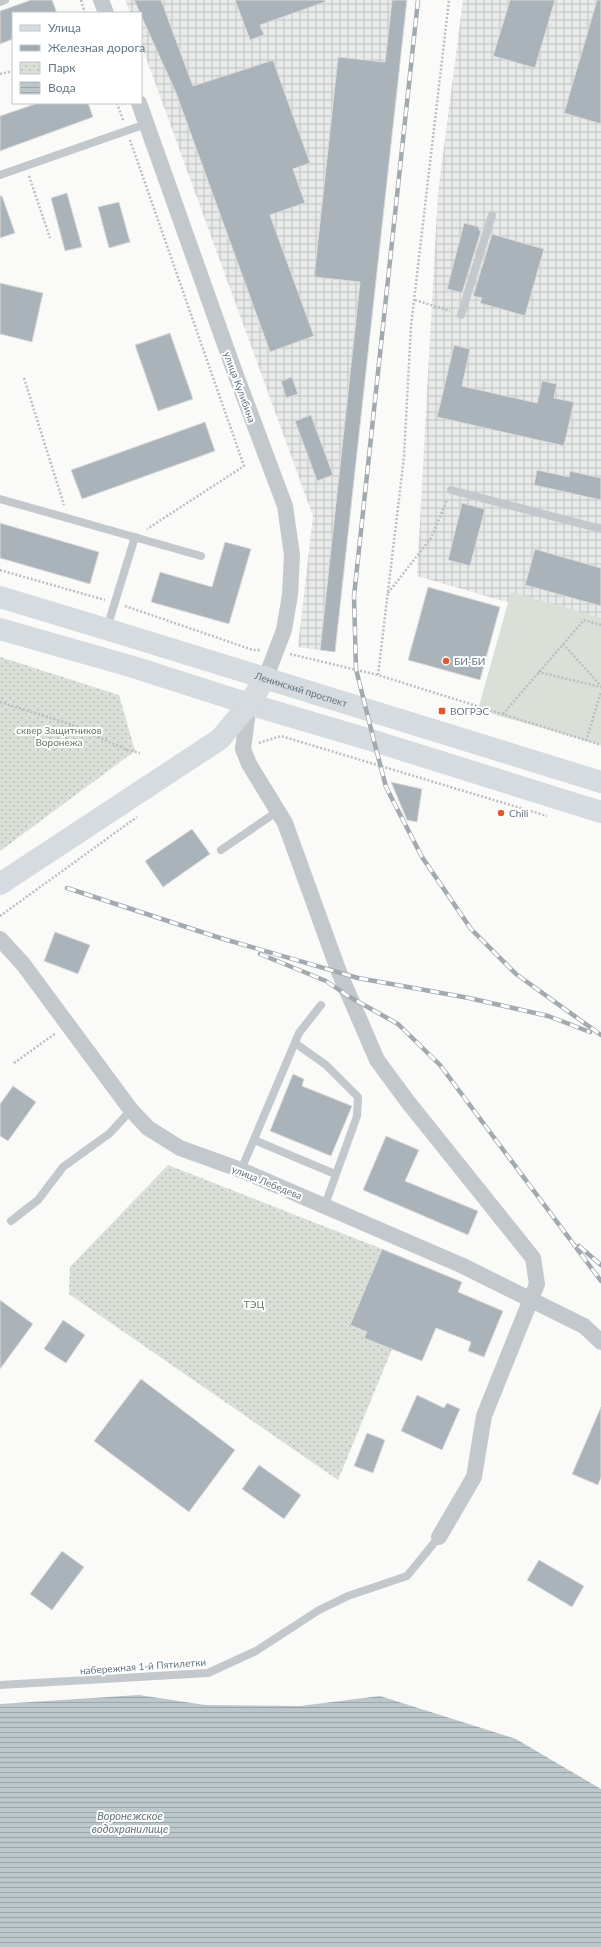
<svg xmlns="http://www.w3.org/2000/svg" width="601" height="1947" font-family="Lato,sans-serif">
	<defs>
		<pattern id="industrial-grid" width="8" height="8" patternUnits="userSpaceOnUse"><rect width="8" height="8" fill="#e8e9e9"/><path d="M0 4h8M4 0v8" fill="none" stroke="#c0c1c2"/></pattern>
		<pattern id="park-dots" width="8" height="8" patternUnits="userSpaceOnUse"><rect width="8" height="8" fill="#dadfd7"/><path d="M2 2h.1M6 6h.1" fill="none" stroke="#b4b9b4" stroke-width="1.8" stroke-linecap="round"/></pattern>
		<pattern id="water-rules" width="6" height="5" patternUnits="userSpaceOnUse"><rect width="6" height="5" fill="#bbc7cb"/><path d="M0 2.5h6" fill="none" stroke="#9ca6aa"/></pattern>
	</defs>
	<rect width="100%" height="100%" fill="#fafaf8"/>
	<g fill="url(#industrial-grid)">
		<path d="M125,0H407L335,652L298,647L313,516L141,44V13H130Z"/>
		<path d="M463,0H601V745L487,712L517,605L417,576L438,193Z"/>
	</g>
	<path fill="#dadfd7" d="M511,592L601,618V744L478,710Z"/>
	<g fill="url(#park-dots)">
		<path d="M0,657L119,695L135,751L0,851Z"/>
		<path d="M168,1165L382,1249L351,1325L367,1332L365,1337L392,1349L338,1480L69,1294L70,1267Z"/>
	</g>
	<path fill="url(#water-rules)" d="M139,1695L205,1705L300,1706L380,1696L516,1739L601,1789V1947H0V1704Z"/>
	<g fill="#aab3b9" stroke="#dcdcda">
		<path d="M31,0H52L57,13H13V39L0,44V11Z"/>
		<path d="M134,0H161L193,86L273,60L310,163L293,169L305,203L270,215L314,336L270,352L176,93Z"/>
		<path d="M235,0H325V2L260,25L264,35L250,40Z"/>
		<path d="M392,0H407L335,652L320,650L360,282L314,277L338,57L385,62Z"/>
		<path d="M510,0H555L535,68L493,56Z"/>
		<path d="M597,0H601V124L564,113Z"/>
		<path d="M38,103H88L93,117L0,151V116Z"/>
		<path d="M67,193L82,247L65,251L51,198Z"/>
		<path d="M0,196H2L15,233L0,238Z"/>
		<path d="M119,202L130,242L109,248L98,207Z"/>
		<path d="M464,223L479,227V230L481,231L462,293L447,289Z"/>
		<path d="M492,234L544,249L525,316L480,303L482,298L473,296Z"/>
		<path d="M0,283L43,293L32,342L0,334Z"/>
		<path d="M170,333L193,399L158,411L135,345Z"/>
		<path d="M454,345L470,349L462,386L537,403L542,381L557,384L554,398L574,402L564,446L437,417Z"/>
		<path d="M292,377L298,394L286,398L281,381Z"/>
		<path d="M311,415L333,475L317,481L295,421Z"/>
		<path d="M205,422L215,451L82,499L71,470Z"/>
		<path d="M537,470L569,477L570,471L601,478V500L534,485Z"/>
		<path d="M462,503L485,509L470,566L448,560Z"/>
		<path d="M0,523L99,552L90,584L0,558Z"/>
		<path d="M225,542L251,549L229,624L151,602L160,572L212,587Z"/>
		<path d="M535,549L601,568V606L525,585Z"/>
		<path d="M428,587L500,607L480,680L408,660Z"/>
		<path d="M391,782L422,789L417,822L407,820Z"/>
		<path d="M192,829L210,854L163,887L145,861Z"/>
		<path d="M55,932L90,945L78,974L44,961Z"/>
		<path d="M293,1074L304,1079L302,1086L352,1106L331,1156L270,1131Z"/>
		<path d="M13,1086L36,1102L8,1141L0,1136V1104Z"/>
		<path d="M386,1136L419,1150L405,1181L478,1211L468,1235L363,1190Z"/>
		<path d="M382,1249L462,1282L458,1292L503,1311L484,1357L468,1351L471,1342L436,1328L422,1361L364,1338L367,1332L350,1325Z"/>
		<path d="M0,1300L33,1324L0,1369Z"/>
		<path d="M63,1320L85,1335L66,1363L44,1349Z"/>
		<path d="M141,1379L235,1450L189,1512L94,1441Z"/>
		<path d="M417,1395L444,1408L447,1403L460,1409L442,1450L401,1431Z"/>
		<path d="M601,1407V1477L598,1485L572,1474Z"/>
		<path d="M367,1433L385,1440L373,1473L354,1466Z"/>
		<path d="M259,1465L301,1495L284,1519L242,1489Z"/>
		<path d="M62,1551L84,1567L52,1610L30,1594Z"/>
		<path d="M539,1560L584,1586L572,1607L527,1580Z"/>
	</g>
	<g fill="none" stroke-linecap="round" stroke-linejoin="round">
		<g stroke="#bbbfc2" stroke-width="2.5" stroke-dasharray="2 2" stroke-linecap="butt">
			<path d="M81,0L85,13"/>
			<path d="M0,74L13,71"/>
			<path d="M117,103L123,120"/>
			<path d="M130,140L244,466L147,529"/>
			<path d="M29,176L50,238"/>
			<path d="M415,300L450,311"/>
			<path d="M24,378L64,505"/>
			<path d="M0,570L105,600"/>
			<path d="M388,593L431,538L447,500"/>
			<path d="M125,606L253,650H261"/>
			<path d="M563,644L601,686"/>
			<path d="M290,654L378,675L601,745"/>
			<path d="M538,672L601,687"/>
			<path d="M378,675L404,457L411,326L449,0"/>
			<path d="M0,702L70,724L127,750L140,753"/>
			<path d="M503,714L584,620L601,625"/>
			<path d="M586,741L601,692"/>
			<path d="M259,743L281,736L547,816"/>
			<path d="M0,916L137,817"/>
			<path d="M14,1063L56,1033"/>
		</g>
		<g stroke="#c3c8cc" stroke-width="8">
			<path d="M0,2L5,0"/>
			<path d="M0,175L146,124"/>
			<path d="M461,315L492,215"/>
			<path d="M451,490L601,529"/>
			<path d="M0,499L201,556"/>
			<path d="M107,628L135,537"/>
			<path d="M221,850L278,811"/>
			<path d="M295,1043L326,1065L358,1097L357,1116L325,1205"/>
			<path d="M254,1140L335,1174"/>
			<path d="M241,1170L299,1033L321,1005"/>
			<path d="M11,1221L38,1200L63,1167L110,1133L131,1110"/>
			<path d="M0,1685L208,1673L256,1651L319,1610L348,1596L407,1576L439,1537"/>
		</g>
		<g stroke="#c3c8cc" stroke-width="16">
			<path d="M101,0L106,13"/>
			<path d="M139,103L234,370L285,506L292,555L290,595L284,630L266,677"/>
			<path d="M249,704L243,749L249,764L285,823L339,972L377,1060L408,1102L533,1258L537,1284L484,1416L474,1477L439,1537"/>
			<path d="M0,939L23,964L131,1110L148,1128L180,1148L241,1170L461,1265L584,1326L601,1342"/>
		</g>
		<path stroke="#d6dbdf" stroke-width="22" d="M0,629L130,666L249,704"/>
		<g stroke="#d6dbdf" stroke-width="22">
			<path id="s1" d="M0,597C201,657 401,721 601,782"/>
			<path d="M249,704L374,741L601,812"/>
			<path d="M0,884L220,739L249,704L266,677"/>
		</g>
		<defs>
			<g id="rail">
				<path d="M418,0L354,596L356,669L374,741L386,787L422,857L471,929L516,974L601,1035"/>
				<path d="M67,888L217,937L358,978L469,998L548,1016L590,1032"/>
				<path d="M260,954L326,981L348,996L398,1024L440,1065L601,1281"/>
				<path d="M579,1246L601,1265"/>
			</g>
		</defs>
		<use href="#rail" stroke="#a2aab0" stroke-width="4.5"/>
		<use href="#rail" stroke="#fff" stroke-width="3" stroke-dasharray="9" stroke-linecap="butt"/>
	</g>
	<g fill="#e4572e" stroke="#fff" stroke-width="1.5">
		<circle cx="446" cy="661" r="4"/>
		<rect x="438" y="707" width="8" height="8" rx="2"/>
		<circle cx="501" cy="813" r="4"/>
	</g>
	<g text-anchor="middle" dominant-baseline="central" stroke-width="4" stroke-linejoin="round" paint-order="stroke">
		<g font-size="10" fill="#657683" stroke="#fff">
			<text transform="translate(240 387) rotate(70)">улица Кулибина</text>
			<text stroke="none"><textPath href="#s1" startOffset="315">Ленинский проспект</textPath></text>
			<text transform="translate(267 1182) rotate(22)">улица Лебедева</text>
			<text transform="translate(143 1666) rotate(-4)">набережная 1-й Пятилетки</text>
		</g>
		<g font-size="10" fill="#657683" stroke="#fff" text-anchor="start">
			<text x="454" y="661">БИ-БИ</text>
			<text x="450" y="711">ВОГРЭС</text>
			<text x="509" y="813">Chili</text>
		</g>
		<g font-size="10" fill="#687a64" stroke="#fff">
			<text x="59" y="730">сквер Защитников<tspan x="59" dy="12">Воронежа</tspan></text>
			<text x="254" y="1304">ТЭЦ</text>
		</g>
		<g font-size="11" font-style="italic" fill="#60757c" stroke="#fff">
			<text x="130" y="1815">Воронежское<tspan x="130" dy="13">водохранилище</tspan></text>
		</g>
	</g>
	<rect x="12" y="12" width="130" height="92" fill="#ffffff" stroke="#c1c8cd"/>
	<rect x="20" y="25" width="20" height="6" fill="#d6dbdf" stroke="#c1c8cd"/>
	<text x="48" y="32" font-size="12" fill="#657683">Улица</text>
	<rect x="20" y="45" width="20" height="6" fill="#a2aab0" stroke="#c1c8cd"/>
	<text x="48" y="52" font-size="12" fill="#657683">Железная дорога</text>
	<rect x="20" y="62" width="20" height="12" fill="url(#park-dots)" stroke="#c1c8cd"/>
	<text x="48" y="72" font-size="12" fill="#657683">Парк</text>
	<rect x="20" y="82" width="20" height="12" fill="url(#water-rules)" stroke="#c1c8cd"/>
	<text x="48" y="92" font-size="12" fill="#657683">Вода</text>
</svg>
